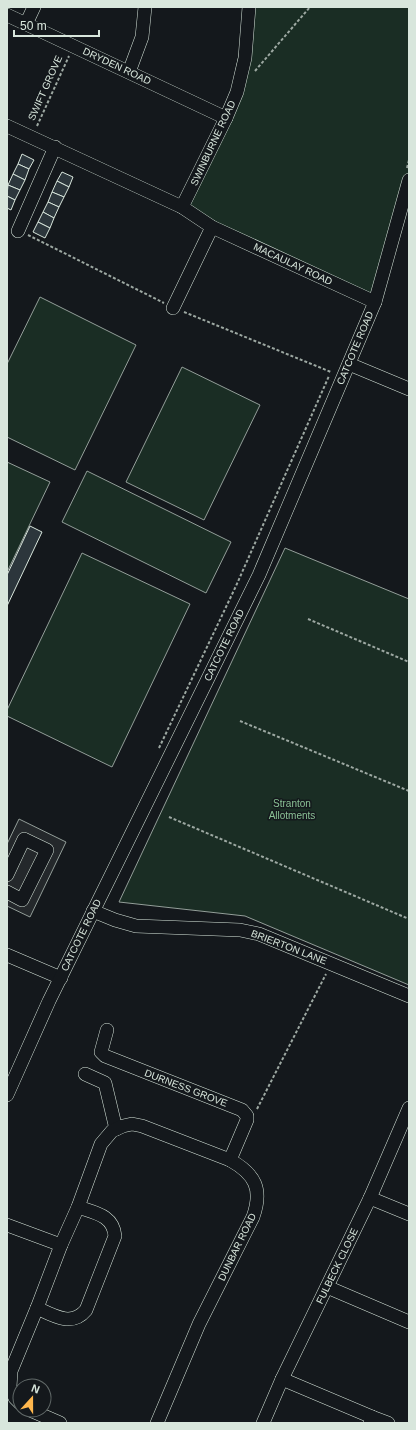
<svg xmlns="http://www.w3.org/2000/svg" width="416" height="1430" font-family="Arial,sans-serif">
	<rect width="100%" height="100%" fill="#14181c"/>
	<g fill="#1a2d24" stroke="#939e99">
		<path d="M249,7H409V180L375,302L182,207L226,118Z"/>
		<path d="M40,297L136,345L75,470L7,437V364Z"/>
		<path d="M182,367L260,405L204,520L126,482Z"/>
		<path d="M7,462L50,482L8,570L7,569Z"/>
		<path d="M87,471L231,542L206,593L62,522Z"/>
		<path d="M285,548L409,599V985L245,916L119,902Z"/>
		<path d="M82,553L190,604L112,767L7,716V710Z"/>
	</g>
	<path fill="#24282b" stroke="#939e99" d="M19,819L66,842L30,917L7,906V844Z"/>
	<g fill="#2c363c" stroke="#d8e6dc">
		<path d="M22,154L34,160L29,169L18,164Z"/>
		<path d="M18,164L29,169L25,180L13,174Z"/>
		<path d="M62,172L73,177L69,187L57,181Z"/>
		<path d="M13,174L25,180L20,190L8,185Z"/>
		<path d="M57,181L69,187L64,197L52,192Z"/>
		<path d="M8,185L20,190L15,200L7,196Z"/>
		<path d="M52,192L64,197L59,207L48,202Z"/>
		<path d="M7,196L15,200L11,210L7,208Z"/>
		<path d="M48,202L59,207L54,218L43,212Z"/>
		<path d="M43,212L54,218L50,228L38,222Z"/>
		<path d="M38,222L50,228L45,238L33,232Z"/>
		<path d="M30,526L42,532L7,606V575Z"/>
	</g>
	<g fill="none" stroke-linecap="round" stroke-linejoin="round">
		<defs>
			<g id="minor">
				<path d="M7,15L226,118"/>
				<path d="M26,24L34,7"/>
				<path d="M129,72L142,37L145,7"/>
				<path d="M7,126L182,207L212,227L375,302"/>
				<path d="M182,207L226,118L237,92L245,58L249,7"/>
				<path d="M18,231L55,147"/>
				<path d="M173,308L212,227"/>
				<path d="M349,364L409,389"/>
				<path d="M7,875L24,839L47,850L22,900L7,892"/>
				<path d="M93,911L115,920L136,926L240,930L259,934L409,996"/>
				<path d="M7,955L61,978"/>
				<path d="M107,1030L101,1052L105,1056L242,1110L247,1116V1120L230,1160"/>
				<path d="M85,1074L105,1083L116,1129"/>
				<path d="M7,1095L49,1001L259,575L375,302L409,180"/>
				<path d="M370,1198L409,1214"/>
				<path d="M7,1225L61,1245"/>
				<path d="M327,1287L409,1322"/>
				<path d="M37,1308C54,1316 72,1327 86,1310L115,1236C113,1215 95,1213 78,1207"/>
				<path d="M282,1379L372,1417L370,1423"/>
				<path d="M20,1403L15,1398L10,1387L11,1371L37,1308L61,1245L78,1207L101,1144L112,1131L123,1126L132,1124L142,1126L230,1160C255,1174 263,1189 253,1217L199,1324L157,1423"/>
				<path d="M30,1410L60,1423"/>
				<path d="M372,1417L388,1423"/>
				<path d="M263,1423L282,1379L370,1198L409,1108"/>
			</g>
		</defs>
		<use href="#minor" stroke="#d8e6dc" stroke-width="14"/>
		<g stroke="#9da8a2" stroke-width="2" stroke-dasharray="3 2" stroke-linecap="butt">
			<path d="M255,71L310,7"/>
			<path d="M37,126L69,56"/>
			<path d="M407,168L409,160"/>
			<path d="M28,235L164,303"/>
			<path d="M184,312L331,372"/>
			<path d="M308,619L409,662"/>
			<path d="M240,721L409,791"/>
			<path d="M159,748L236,586L329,376"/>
			<path d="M169,817L409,919"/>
			<path d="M257,1109L326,974"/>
		</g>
		<use href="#minor" stroke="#14181c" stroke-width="13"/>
	</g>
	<g text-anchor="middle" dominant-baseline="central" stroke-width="3" stroke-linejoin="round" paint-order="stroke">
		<g font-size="10" fill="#d8e6dc" stroke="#14181c">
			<text transform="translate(117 66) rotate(25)">DRYDEN ROAD</text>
			<text transform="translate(45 88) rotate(-66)">SWIFT GROVE</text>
			<text transform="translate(213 143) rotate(-65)">SWINBURNE ROAD</text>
			<text transform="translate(293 264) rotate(25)">MACAULAY ROAD</text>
			<text transform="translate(355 348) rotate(-67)">CATCOTE ROAD</text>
			<text transform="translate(224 645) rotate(-64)">CATCOTE ROAD</text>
			<text transform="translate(81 935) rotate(-64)">CATCOTE ROAD</text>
			<text transform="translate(289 947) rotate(21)">BRIERTON LANE</text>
			<text transform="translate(186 1088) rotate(21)">DURNESS GROVE</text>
			<text transform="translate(237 1247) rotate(-64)">DUNBAR ROAD</text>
			<text transform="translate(337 1266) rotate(-64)">FULBECK CLOSE</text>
		</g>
		<g font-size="10" fill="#8ac095" stroke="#14181c">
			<text x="292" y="803">Stranton<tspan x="292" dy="12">Allotments</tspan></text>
		</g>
	</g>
	<rect width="416" height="1430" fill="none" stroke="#d8e6dc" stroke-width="16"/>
	<g transform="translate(32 1398) rotate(21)"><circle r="19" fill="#14181c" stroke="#626a69"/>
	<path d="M0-3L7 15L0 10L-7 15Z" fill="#ffb74d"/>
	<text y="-6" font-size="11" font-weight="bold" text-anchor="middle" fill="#d8e6dc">N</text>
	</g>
	<path d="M14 30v6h85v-6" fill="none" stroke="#d8e6dc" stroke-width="2"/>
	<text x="20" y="30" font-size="12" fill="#d8e6dc" stroke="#14181c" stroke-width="3" paint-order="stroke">50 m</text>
</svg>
